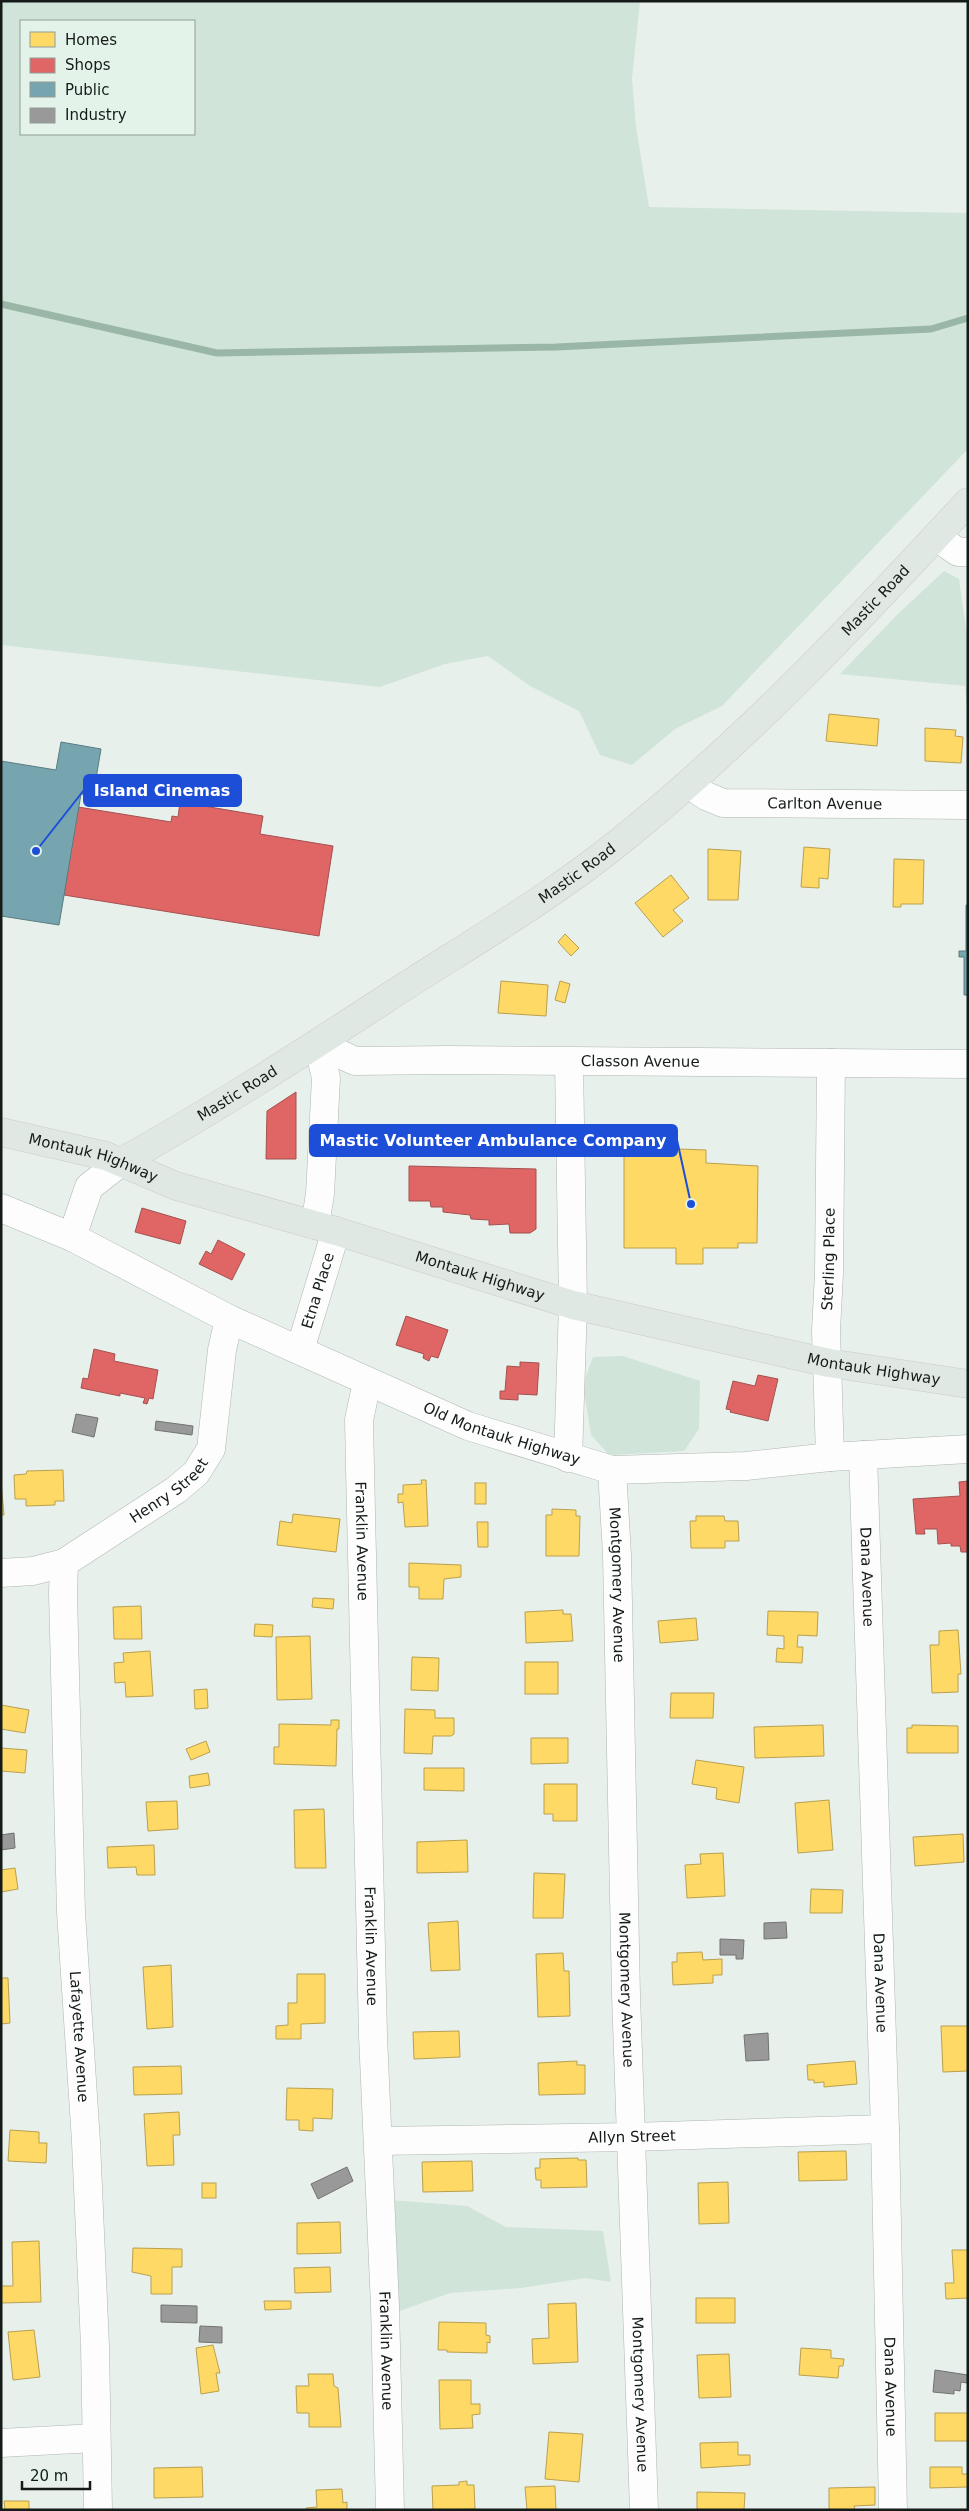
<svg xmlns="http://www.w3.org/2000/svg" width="969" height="2511" font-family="'DejaVu Sans',sans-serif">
	<rect width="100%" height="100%" fill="#e8f0eb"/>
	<g fill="#d0e4d9" fill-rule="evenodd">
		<path d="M1,1H640L632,79L636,127L649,207L968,213V449L722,706L675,729L632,765L600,755L579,711L530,686L488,656L445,664L380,687L1,645ZM21,21H194V134H21Z"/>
		<path d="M944,571L959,579L968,642V724L965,686L840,674L898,614Z"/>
		<path d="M623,1356L700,1381L699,1429L684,1451L609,1455L591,1435L583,1384L593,1357Z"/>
		<path d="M391,2200L467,2206L506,2227L603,2231L611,2282L585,2278L521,2288L450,2293L397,2312Z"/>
	</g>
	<g fill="#ffd966" stroke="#b9a04f">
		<path d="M829,714L879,719L877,746L826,741Z"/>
		<path d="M925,728L956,730L955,736L963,737L961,763L925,761Z"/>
		<path d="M804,847L830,849L828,879L819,878V888L801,887Z"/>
		<path d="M708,849L741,851L738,900H708Z"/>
		<path d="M894,859L924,860L923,904H901V907H893Z"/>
		<path d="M671,875L689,898L673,910L683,921L663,937L635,903Z"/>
		<path d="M565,934L579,948L571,956L558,942Z"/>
		<path d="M501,981L548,985L546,1016L498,1013Z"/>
		<path d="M560,981L570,984L565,1003L555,1000Z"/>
		<path d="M624,1147L706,1150V1163L758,1166L757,1243H738V1248H703V1264H676V1248H624Z"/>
		<path d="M63,1470L64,1501H55V1505L26,1506V1499H15L14,1475L26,1474L27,1471Z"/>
		<path d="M421,1480H426L428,1526L405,1527L403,1502L398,1503V1494H403V1485L422,1484Z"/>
		<path d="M1,1482L4,1515H1Z"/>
		<rect x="475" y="1483" width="11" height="21"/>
		<path d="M552,1509L576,1510V1516H580L579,1556H546V1515H552Z"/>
		<path d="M293,1514L340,1519L336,1552L277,1545L280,1521L292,1523Z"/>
		<path d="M696,1516H724L725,1521H738L739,1541H725V1548H691L690,1521H696Z"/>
		<path d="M477,1522H488V1547H478Z"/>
		<path d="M409,1563L461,1565V1577L444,1579L443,1599H419V1587H409Z"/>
		<path d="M313,1598L334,1599L333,1609L312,1607Z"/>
		<path d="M141,1606L142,1639H114L113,1607Z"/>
		<path d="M563,1610V1614H571L573,1641L526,1643L525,1612Z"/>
		<path d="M768,1611L818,1612L817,1636L798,1635L797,1647H803L802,1663L776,1662L777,1648L784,1649V1636L767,1635Z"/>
		<path d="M696,1618L698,1640L660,1643L658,1621Z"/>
		<path d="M255,1624L273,1625L272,1637L254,1636Z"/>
		<path d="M958,1630L961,1674H958V1692L932,1693L930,1645H939V1631Z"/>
		<path d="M310,1636L312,1699L277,1700L276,1637Z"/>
		<path d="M150,1651L153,1696L126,1697L125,1682L115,1683L114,1663L124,1662L123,1653Z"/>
		<path d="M412,1657L439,1658L438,1691L411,1690Z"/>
		<rect x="525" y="1662" width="33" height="32"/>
		<path d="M207,1689L208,1708L195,1709L194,1690Z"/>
		<path d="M671,1693H714L713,1718H670Z"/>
		<path d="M1,1705L29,1710L25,1733L1,1729Z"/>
		<path d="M405,1709L435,1710V1718H454V1734L451,1736H433L432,1754L404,1753Z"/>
		<path d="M331,1720H339V1729H337L336,1766L274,1764V1747H279V1724L331,1725Z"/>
		<path d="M823,1725L824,1756L755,1758L754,1727Z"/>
		<path d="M912,1725L958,1726V1753H907V1728H912Z"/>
		<path d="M531,1738H568V1763L531,1764Z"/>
		<path d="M206,1741L210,1752L191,1760L186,1749Z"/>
		<path d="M1,1748L27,1750L25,1773L1,1771Z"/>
		<path d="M696,1760L744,1767L739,1803L716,1799L717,1788L692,1784Z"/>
		<path d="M424,1768H464V1791L424,1790Z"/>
		<path d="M208,1773L210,1785L190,1788L189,1776Z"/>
		<path d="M544,1784H577V1821H553V1814H544Z"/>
		<path d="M829,1800L833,1850L798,1853L795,1803Z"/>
		<path d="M177,1801L178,1829L148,1831L146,1802Z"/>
		<path d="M324,1809L326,1868H295L294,1810Z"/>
		<path d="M963,1834L964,1862L915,1866L913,1837Z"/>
		<path d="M467,1840L468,1872L417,1873V1842Z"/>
		<path d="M154,1845L155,1875H137L136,1867L108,1868L107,1847Z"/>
		<path d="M723,1853L725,1896L687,1898L685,1865L701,1864L700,1854Z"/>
		<path d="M15,1868L18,1889L1,1892V1870Z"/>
		<path d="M534,1873L565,1874L563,1918H533Z"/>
		<path d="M811,1889L843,1890L842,1913H810Z"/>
		<path d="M458,1921L460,1970L431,1971L428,1923Z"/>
		<path d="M702,1952L703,1960L722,1959V1975H713V1983L673,1985L672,1962H677V1953Z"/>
		<path d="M563,1953L564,1971H569L570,2016L538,2017L536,1954Z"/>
		<path d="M171,1965L173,2027L147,2029L143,1967Z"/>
		<path d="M297,1974H325V2023L301,2024V2039H276V2026L288,2025V2003H297Z"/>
		<path d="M1,1978H8L10,2023L1,2024Z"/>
		<path d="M941,2026H968V2071L943,2072Z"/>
		<path d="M459,2031L460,2057L414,2059L413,2032Z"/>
		<path d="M577,2061V2065H585V2094L539,2095L538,2063Z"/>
		<path d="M855,2061L857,2084L824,2087V2082L814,2083V2080H808L807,2065Z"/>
		<path d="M181,2066L182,2094L134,2095L133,2067Z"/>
		<path d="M287,2088L333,2089L332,2119L313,2118V2131L299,2130V2120H286Z"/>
		<path d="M179,2112L180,2135H173L174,2165L147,2166L144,2114Z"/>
		<path d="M10,2130L39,2132V2143H47L46,2163L8,2161Z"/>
		<path d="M846,2151L847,2180L799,2181L798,2152Z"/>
		<path d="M578,2158V2160H586L587,2187L541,2188V2180H536L535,2168H540V2159Z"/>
		<path d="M472,2161L473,2191L423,2192L422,2162Z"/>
		<path d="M728,2182L729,2223L699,2224L698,2183Z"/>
		<rect x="202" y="2183" width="14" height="15"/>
		<path d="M340,2222L341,2253L297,2254V2223Z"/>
		<path d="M39,2241L41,2302L1,2303V2286H13L12,2242Z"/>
		<path d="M133,2248L182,2249V2267H172V2294H151V2276L132,2272Z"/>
		<path d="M952,2250H968V2298L946,2299L945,2283H954Z"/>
		<path d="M330,2267L331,2292L295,2293L294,2268Z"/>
		<rect x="696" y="2298" width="39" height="25"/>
		<path d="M264,2301H291V2309L265,2310Z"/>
		<path d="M576,2303L578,2362L533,2364L532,2339L549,2338L548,2304Z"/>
		<path d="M439,2322L486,2323V2335L490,2336V2343L487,2342V2353L447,2352V2350H438Z"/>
		<path d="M34,2330L40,2377L13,2380L8,2332Z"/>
		<path d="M213,2345L220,2373H216L219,2391L201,2394L196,2348Z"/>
		<path d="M801,2348L831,2350V2358L844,2359L843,2366H839L838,2378L799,2375Z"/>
		<path d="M729,2354L731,2397L699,2398L697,2355Z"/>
		<path d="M308,2374H333L334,2386L338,2388L341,2427H309V2413H297L296,2386H309Z"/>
		<path d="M439,2380H471V2404H480V2414L472,2415L473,2428L440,2429Z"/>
		<rect x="935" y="2413" width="33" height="28"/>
		<path d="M549,2432L583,2434L579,2482L545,2479Z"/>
		<path d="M738,2442V2455H750V2465L701,2468L700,2443Z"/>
		<path d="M202,2467L203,2497L154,2498V2468Z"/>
		<path d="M930,2467H962V2474H968V2487L930,2488Z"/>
		<path d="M467,2481V2485H474L475,2509L433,2510L432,2486L459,2485V2482Z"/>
		<path d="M555,2486L556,2510H527L525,2487Z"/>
		<path d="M875,2487V2505L854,2506L855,2510H829V2488Z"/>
		<path d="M342,2489L343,2503L347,2502V2510H307L306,2508L317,2507L316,2490Z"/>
		<path d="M697,2492L745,2493L744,2510H697Z"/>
		<path d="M4,2501H29V2510H5Z"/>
	</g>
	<g fill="#e06666" stroke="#a3504f">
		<path d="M180,802L263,816L260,834L333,846L319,936L64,895L78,807L171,822L172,816L178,817Z"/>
		<path d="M296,1092V1159H266L267,1111Z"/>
		<path d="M409,1166L536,1169V1229L530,1233H510L509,1224L489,1225V1220L471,1219L470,1215L443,1212V1207H431L430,1201H409Z"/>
		<path d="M142,1208L186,1221L180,1244L135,1232Z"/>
		<path d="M218,1240L245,1254L232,1280L199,1264L206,1251L211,1254Z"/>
		<path d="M406,1316L448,1330L438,1358L431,1356L429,1361L423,1358L424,1354L396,1345Z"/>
		<path d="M94,1349L115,1354L114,1361L158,1370L153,1399L149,1398L147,1404L143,1403L145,1398L120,1393V1396L81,1388L83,1378L88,1379Z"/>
		<path d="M520,1362L539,1363L537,1395L518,1394V1400L500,1399V1391H505L507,1366L520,1367Z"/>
		<path d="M758,1375L778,1379L768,1421L730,1412L731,1410L726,1409L733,1381L755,1386Z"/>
		<path d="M968,1481V1552H961L960,1546H951V1543L938,1544L937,1529H924L925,1534H916L913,1499L960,1496L959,1482Z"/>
	</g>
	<g fill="#76a5af" stroke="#597c82">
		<path d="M61,742L101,749L93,796L81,794L59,925L1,916V761L56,770Z"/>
		<path d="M966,905H968V995H964V957H959V951H966Z"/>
	</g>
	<g fill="#999" stroke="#717372">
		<path d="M76,1414L98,1418L94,1437L72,1432Z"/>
		<path d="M156,1421L193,1426L192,1435L155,1430Z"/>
		<path d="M14,1833L15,1848L1,1850V1835Z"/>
		<path d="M786,1922L787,1938L764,1939V1923Z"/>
		<path d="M720,1939L744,1940L743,1959H736V1955H720Z"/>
		<path d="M768,2033L769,2060L746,2061L744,2035Z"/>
		<path d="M347,2167L353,2181L318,2199L311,2184Z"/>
		<path d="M161,2305L197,2306V2323L161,2322Z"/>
		<path d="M200,2326L222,2327V2343L199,2342Z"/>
		<path d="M935,2370L968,2375L967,2383L961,2382L960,2391L954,2390V2394L933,2392Z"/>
	</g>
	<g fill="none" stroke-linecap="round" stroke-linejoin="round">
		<path stroke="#99b6a6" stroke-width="7" d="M1,304L217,353L556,347L931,329L968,318"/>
		<defs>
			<g id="minor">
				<path d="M936,537L958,552H968"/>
				<path id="s1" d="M689,784L706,796L723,803L968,805"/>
				<path id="s2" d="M318,1044L355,1061L447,1060L968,1064"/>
				<path id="s3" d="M1,1208L72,1237L229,1319L468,1426L612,1470L746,1466L830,1457L968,1449"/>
				<path d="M315,1225L320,1194L326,1078L318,1044"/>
				<path d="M72,1237L89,1187L121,1162"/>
				<path id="s4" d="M300,1350L336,1231"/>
				<path id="s5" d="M367,1382L359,1420L360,1468L373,2036L385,2306L390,2510"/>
				<path id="s6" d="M863,1455L885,2129L893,2510"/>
				<path id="s7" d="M830,1457L826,1331L829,1273L831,1063"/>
				<path d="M568,1458L573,1305L569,1062"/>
				<path id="s8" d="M612,1470L617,1555L626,1995L644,2510"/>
				<path id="s9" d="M64,1563L63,1593L71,1912L86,2142L95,2346L98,2510"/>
				<path id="s10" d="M1,1573L33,1571L64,1563L176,1490L196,1473L211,1449L222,1350L229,1319"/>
				<path id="s11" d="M378,2141L631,2137L885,2129"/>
				<path d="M1,2443L95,2438"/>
			</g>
			<g id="major">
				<path id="s12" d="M1,1132L106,1156L176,1186L336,1231L573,1305L829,1363L968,1384"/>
				<path id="s13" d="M121,1162C211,1112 298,1056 384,1000C465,947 548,900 623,839C748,738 858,621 968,502"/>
			</g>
		</defs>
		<use href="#minor" stroke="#afb6b2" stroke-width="29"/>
		<use href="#major" stroke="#c8ccca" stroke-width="29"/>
		<use href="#minor" stroke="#fcfdfc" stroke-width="28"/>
		<use href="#major" stroke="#e0e8e4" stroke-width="28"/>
	</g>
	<g text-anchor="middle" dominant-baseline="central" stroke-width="5" stroke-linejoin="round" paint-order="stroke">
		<g font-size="15" fill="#151b18" stroke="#e4f3ea">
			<text stroke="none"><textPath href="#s13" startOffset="945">Mastic Road</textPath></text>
			<text stroke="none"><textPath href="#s1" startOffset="141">Carlton Avenue</textPath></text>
			<text stroke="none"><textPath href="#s13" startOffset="540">Mastic Road</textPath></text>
			<text stroke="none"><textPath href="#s2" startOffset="326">Classon Avenue</textPath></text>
			<text stroke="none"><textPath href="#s13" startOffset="135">Mastic Road</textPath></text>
			<text stroke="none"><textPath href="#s12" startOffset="96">Montauk Highway</textPath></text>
			<text stroke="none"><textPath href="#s7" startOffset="198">Sterling Place</textPath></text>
			<text stroke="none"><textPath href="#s12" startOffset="501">Montauk Highway</textPath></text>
			<text stroke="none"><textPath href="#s4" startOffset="62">Etna Place</textPath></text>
			<text stroke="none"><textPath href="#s12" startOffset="906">Montauk Highway</textPath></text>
			<text stroke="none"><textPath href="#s3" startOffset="550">Old Montauk Highway</textPath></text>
			<text stroke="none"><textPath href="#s10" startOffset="192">Henry Street</textPath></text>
			<text stroke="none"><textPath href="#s5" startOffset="160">Franklin Avenue</textPath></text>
			<text stroke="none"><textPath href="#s6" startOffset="122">Dana Avenue</textPath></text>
			<text stroke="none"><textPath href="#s8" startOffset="115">Montgomery Avenue</textPath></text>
			<text stroke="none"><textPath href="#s5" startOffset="565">Franklin Avenue</textPath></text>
			<text stroke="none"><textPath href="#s6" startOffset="528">Dana Avenue</textPath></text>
			<text stroke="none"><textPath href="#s8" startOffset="520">Montgomery Avenue</textPath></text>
			<text stroke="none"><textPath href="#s9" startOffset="474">Lafayette Avenue</textPath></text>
			<text stroke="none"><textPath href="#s11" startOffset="254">Allyn Street</textPath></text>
			<text stroke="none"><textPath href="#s5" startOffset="970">Franklin Avenue</textPath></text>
			<text stroke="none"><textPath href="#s6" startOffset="932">Dana Avenue</textPath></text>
			<text stroke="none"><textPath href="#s8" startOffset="925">Montgomery Avenue</textPath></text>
		</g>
	</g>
	<path fill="none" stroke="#1d4ed8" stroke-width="2" d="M36 851L84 790M691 1204L677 1140"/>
	<g fill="#1d4ed8" stroke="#e4f3ea" stroke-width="2">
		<circle cx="36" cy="851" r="5"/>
		<circle cx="691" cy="1204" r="5"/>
	</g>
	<g fill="#1d4ed8" stroke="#1d4ed8" stroke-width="2">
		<rect x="84" y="775" width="157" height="31" rx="5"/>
		<rect x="310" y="1125" width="367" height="31" rx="5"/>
	</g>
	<g font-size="16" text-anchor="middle" font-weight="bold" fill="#fff">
		<text x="162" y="796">Island Cinemas</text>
		<text x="493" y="1146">Mastic Volunteer Ambulance Company</text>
	</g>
	<rect width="969" height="2511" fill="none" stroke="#151b18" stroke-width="5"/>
	<rect x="20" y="20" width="175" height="115" fill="#e4f3ea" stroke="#919d96"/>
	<rect x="30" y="32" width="25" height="15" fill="#ffd966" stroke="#919d96"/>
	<text x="65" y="45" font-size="15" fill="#151b18">Homes</text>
	<rect x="30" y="58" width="25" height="15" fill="#e06666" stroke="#919d96"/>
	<text x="65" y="70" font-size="15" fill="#151b18">Shops</text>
	<rect x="30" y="82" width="25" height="15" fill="#76a5af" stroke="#919d96"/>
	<text x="65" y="95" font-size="15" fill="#151b18">Public</text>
	<rect x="30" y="108" width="25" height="15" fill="#999999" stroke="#919d96"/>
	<text x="65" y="120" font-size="15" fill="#151b18">Industry</text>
	<path d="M22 2481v8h68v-8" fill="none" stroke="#151b18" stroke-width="2.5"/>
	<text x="30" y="2481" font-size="15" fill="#151b18" stroke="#e4f3ea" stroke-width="4" paint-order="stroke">20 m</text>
</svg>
